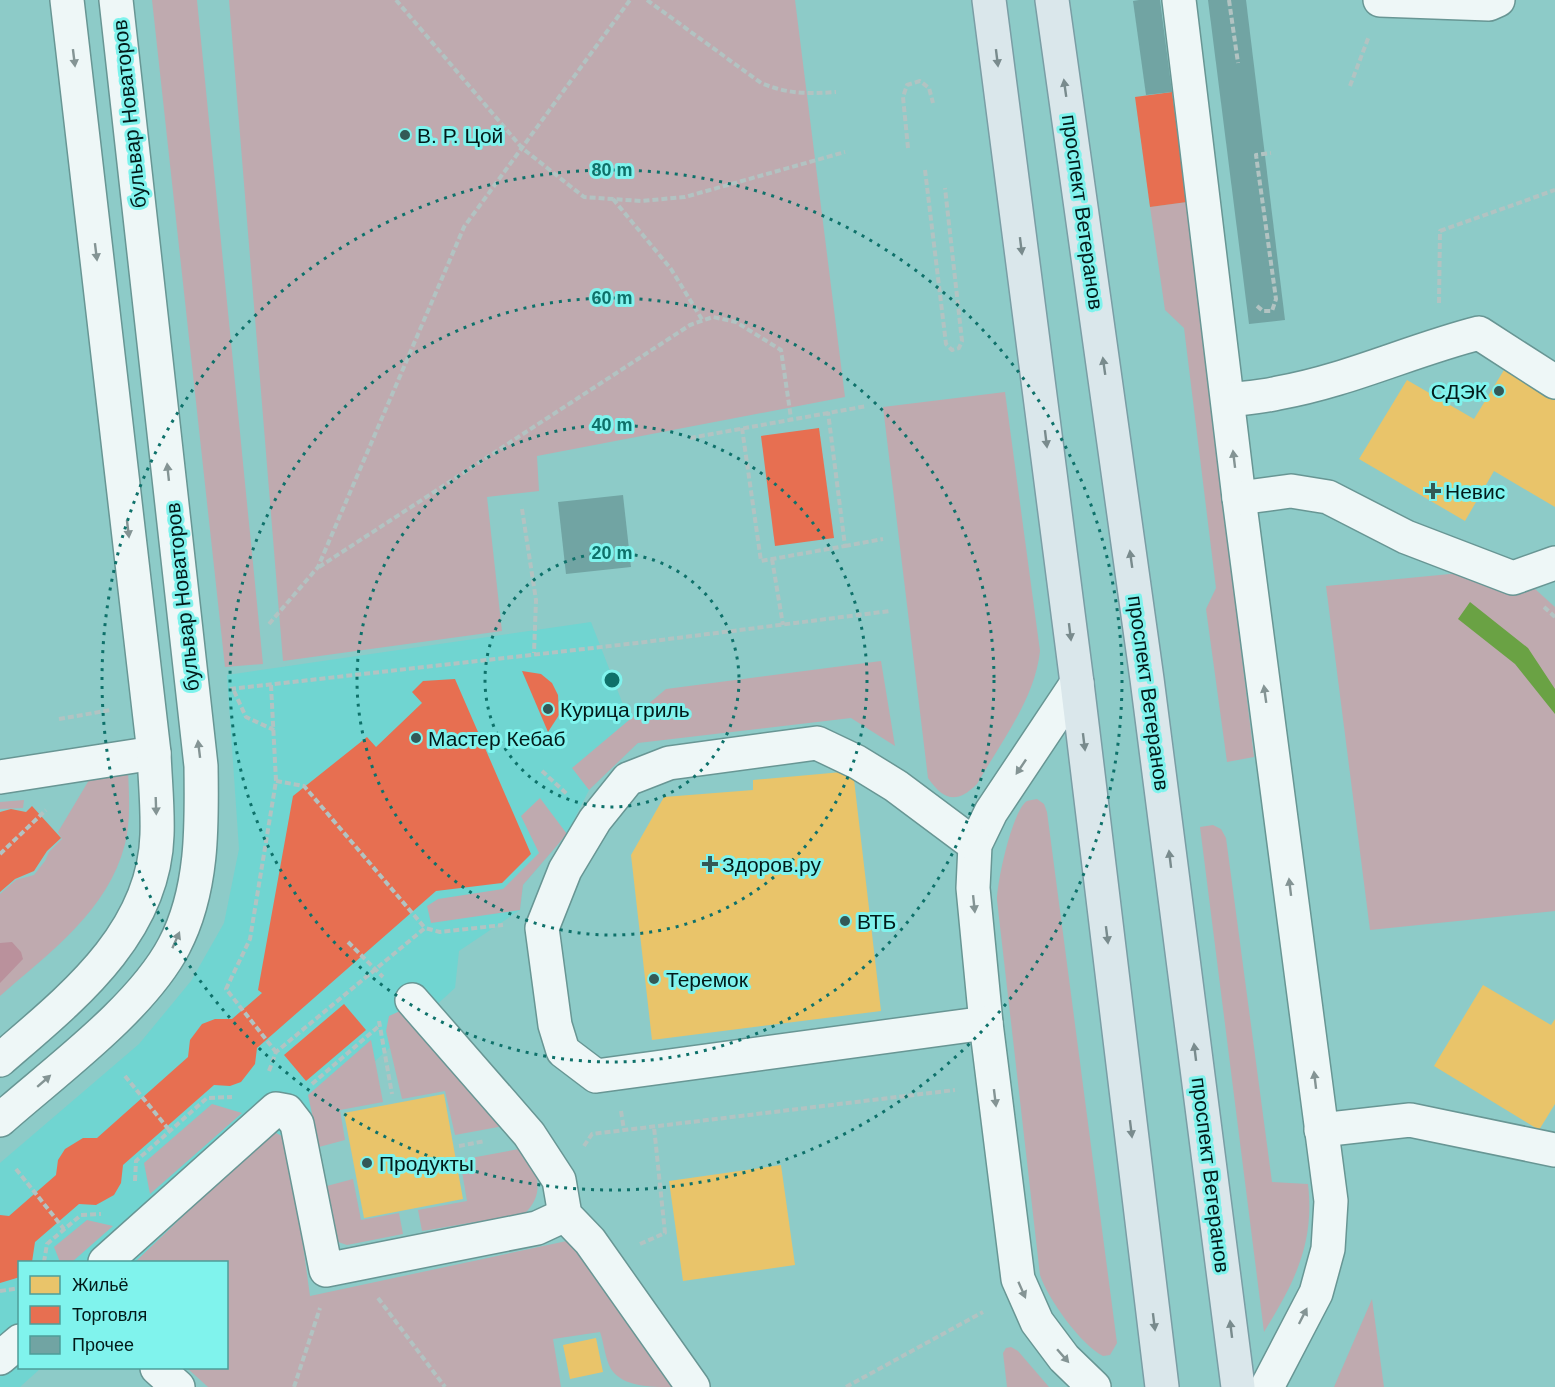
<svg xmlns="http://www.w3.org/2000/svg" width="1555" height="1387" font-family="Arial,sans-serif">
	<rect width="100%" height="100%" fill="#8dcbc8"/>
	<path fill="#70d5d1" d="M591,622L638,743L589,790L567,834L523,885L520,910L459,951L455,988L155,1262H20V1368H41L20,1387H0V1163L139,1044L191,981L224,923L239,849L227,675Z"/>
	<g fill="#bfaaaf">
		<path d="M152,0H197L263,664L225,667Z"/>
		<path d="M229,0H795L845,397L537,456L539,491L487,497L502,631L283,661Z"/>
		<path d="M1187,202L1254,757L1227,762L1206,609L1216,588L1184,328L1165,310L1150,207Z"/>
		<path d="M1005,392L1040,651C1035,699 1001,742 977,784C957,804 944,801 928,778L883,407Z"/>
		<path d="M1512,568L1555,607V911L1370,930L1326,586Z"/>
		<path d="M881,661L895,746L851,718L638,743L589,790L572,768L666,689Z"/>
		<path d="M95,770H128C129,795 131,820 125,844C108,911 49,953 0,996V894L16,880L34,875L45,861L49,852L62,839L58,832Z"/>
		<path d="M540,798L567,834L523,885L520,910L431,923L427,906L438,899L503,889L539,853L521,816Z"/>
		<path d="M1037,799L1044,804L1047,812L1117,1343L1110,1355L1103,1356C1081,1345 1048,1299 1040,1275L997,900C997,882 1012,811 1027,801C1029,800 1034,800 1037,799Z"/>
		<path d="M24,800L23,808L0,809V802Z"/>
		<path d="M1213,825L1221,829L1226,838L1272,1182L1308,1184C1315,1244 1294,1283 1264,1332L1200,827Z"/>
		<path d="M400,1011L509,1125L455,1135L445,1091L402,1099L386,1031L389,1016Z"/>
		<path d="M371,1040L383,1102L340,1110L345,1140L319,1147L308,1095Z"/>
		<path d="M212,1104L242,1113L150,1194L144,1163Z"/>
		<path d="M272,1131L286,1138L290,1151L310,1296L576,1239L677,1379L672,1387C650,1387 623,1387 611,1369C605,1359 604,1343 600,1332L553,1339L561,1387H208L187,1368H226V1262H135Z"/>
		<path d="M524,1148C538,1171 546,1194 524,1214L422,1231L418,1210L467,1201L460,1160Z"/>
		<path d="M353,1179L361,1220L399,1213L403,1234L347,1245L335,1241L323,1187Z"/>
		<path d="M87,1220L113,1226L72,1262H60L54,1247Z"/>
		<path d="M1372,1299L1384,1387H1334Z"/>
		<path d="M1011,1347L1018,1351L1049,1387H1007L1003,1353L1006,1348Z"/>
	</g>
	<path fill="#ba919c" d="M12,942L21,952L23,959L0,983V943Z"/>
	<path fill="#6aa244" d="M1470,602L1528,648L1555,689V714L1515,664L1458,619Z"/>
	<g fill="#e9c46a">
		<path d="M1504,370L1555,400V507L1494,471L1465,521L1359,459L1407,380L1474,419Z"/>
		<path d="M853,771L881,1011L652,1040L631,855L664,797L753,790V780Z"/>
		<path d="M1483,985L1551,1025L1555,1019V1104L1539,1130L1434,1066Z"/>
		<path d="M444,1094L463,1199L364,1218L344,1113Z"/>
		<path d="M781,1165L795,1265L683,1281L669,1181Z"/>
		<path d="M596,1338L603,1372L570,1379L563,1345Z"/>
	</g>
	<g fill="#e76f51">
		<path d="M1172,92L1187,202L1150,207L1135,97Z"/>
		<path d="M819,428L834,538L775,546L761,436Z"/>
		<path d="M522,671L541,674L552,683L558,695L559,715L548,732Z"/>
		<path d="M455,679L531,854L502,883L436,891L257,1048L255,1064L241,1082L230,1086L214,1085L123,1165L121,1183L114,1195L96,1205L79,1204L35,1242L32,1262H20V1277L0,1283V1215L9,1216L56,1175L58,1160L65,1149L83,1138H97L188,1057L190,1040L202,1024L215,1019H232L262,993L258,990L293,796L367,737L376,747L422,703L412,692L423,681Z"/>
		<path d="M32,806L61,838L47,851L34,871L15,879L0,892V812L11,809L26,812Z"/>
		<path d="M344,1004L366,1030L306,1081L284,1055Z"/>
	</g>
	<g fill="#71a4a3">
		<path d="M1139,0H1160L1172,92L1146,95L1133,1Z"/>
		<path d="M1208,0H1246L1285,320L1249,324Z"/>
		<path d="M623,495L631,567L566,574L558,502Z"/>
	</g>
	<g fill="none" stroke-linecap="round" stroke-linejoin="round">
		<defs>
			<g id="minor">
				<path d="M1179,0L1239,498L1331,1201L1328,1249L1316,1293L1267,1387"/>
				<path d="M1380,0L1489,4L1498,0"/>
				<path d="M1228,400C1244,398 1262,397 1278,393C1347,381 1412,350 1479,333L1555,382"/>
				<path d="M1239,498L1291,491L1328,497L1406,537L1513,578L1555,563"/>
				<path d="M1077,683L991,812L975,845L973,888L986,1023L1018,1279L1037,1322L1064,1358L1094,1387"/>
				<path d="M0,777L154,753"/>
				<path d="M975,845L896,786L857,762L817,743L669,763L628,779L595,820L565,870L542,928L555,1025L563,1051L596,1076L986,1023"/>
				<path d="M412,1000L529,1134L559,1180L565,1215L590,1241L693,1387"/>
				<path d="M0,1060C69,1000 154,935 157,835C158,808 155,780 154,753L67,0"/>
				<path d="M0,1120C54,1072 141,1009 174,946C203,891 202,826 201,766L116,0"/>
				<path d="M1321,1130L1410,1120L1555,1150"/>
				<path d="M105,1262L276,1109L287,1111L297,1124L326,1270L537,1228L565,1215"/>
				<path d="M0,1358L20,1341"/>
				<path d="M157,1368L178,1387"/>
			</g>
			<g id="major">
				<path d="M989,0L1077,683L1162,1387"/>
				<path d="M1052,0L1147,679L1238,1387"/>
			</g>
		</defs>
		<use href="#minor" stroke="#689694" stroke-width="36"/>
		<use href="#major" stroke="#7a9ea5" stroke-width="36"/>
		<g stroke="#b2c3c2" stroke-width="4" stroke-dasharray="6 3" stroke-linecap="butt">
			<path d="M396,0L522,148L584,197L641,201L685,197L845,152"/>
			<path d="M647,0L761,83C787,94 808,94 836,92"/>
			<path d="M1229,0L1238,63"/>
			<path d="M1350,86L1369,36"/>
			<path d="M908,148L903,97L907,85L920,81L929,88L933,103"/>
			<path d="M925,170L946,344L952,350L959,348L962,341L945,188"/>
			<path d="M613,199L671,269L703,321"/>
			<path d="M1439,303L1440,231L1555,190"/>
			<path d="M1257,306L1263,311H1272L1276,299L1256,155L1271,153"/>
			<path d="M742,428L761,561L845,546L828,412"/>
			<path d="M690,438L867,406"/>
			<path d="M522,509L536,600L534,653"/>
			<path d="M845,546L883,539"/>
			<path d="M772,559L783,625"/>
			<path d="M319,567L690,325L713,317L736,322L781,350L791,418"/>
			<path d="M1544,607L1555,617"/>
			<path d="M269,624L318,567L464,227L630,0"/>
			<path d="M271,685L276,781L250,939L226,989L276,1052"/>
			<path d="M230,689L637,643L890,611"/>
			<path d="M234,691L246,717L274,730"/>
			<path d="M59,719L111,710"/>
			<path d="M542,771L568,795"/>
			<path d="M276,781L304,786L425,928"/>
			<path d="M0,854L46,810"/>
			<path d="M348,942L383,977"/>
			<path d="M379,1021L392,1094"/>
			<path d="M269,1071L276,1052L425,928L440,932L503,925"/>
			<path d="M125,1076L170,1131"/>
			<path d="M312,1084L379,1026"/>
			<path d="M621,1111L624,1130"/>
			<path d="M459,1146L485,1141"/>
			<path d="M584,1146L592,1134L955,1090"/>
			<path d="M16,1169L64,1229"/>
			<path d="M135,1181L136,1161L207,1098L232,1097"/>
			<path d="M640,1244L665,1233L654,1127"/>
			<path d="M44,1262L47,1244L81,1215L101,1214"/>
			<path d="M0,1291L20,1288"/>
			<path d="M378,1298L445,1387"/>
			<path d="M294,1387L320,1308"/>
			<path d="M846,1387L983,1312"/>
		</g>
		<use href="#minor" stroke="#eef7f7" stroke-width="33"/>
		<use href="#major" stroke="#dae7eb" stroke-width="33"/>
	</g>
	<defs><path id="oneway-solid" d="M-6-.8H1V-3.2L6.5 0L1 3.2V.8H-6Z" transform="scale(1.5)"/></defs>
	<g fill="#849494">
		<use href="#oneway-solid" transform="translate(74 58) rotate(83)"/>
		<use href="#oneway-solid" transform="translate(96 252) rotate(83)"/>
		<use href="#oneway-solid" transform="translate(1234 459) rotate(-97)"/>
		<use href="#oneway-solid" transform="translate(168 472) rotate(-96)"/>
		<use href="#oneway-solid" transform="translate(128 529) rotate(83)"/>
		<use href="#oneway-solid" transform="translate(1265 694) rotate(-98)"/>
		<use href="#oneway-solid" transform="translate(199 749) rotate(-97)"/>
		<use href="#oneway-solid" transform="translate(1021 767) rotate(124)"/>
		<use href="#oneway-solid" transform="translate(156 806) rotate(88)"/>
		<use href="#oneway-solid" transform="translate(1290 887) rotate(-97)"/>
		<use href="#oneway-solid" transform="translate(974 904) rotate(84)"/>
		<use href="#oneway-solid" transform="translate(176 940) rotate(-66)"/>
		<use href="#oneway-solid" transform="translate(1315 1080) rotate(-97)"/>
		<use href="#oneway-solid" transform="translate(44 1081) rotate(-41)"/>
		<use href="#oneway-solid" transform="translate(995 1098) rotate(83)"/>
		<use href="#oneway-solid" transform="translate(1022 1290) rotate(66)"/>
		<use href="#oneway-solid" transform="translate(1303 1316) rotate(-63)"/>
		<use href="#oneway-solid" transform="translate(1063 1356) rotate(49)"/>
	</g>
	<g fill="#798b8d">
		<use href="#oneway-solid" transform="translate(997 58) rotate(83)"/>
		<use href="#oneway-solid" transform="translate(1065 88) rotate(-98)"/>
		<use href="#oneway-solid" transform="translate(1021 246) rotate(83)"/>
		<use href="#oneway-solid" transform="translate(1104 366) rotate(-98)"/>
		<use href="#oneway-solid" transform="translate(1046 439) rotate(83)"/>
		<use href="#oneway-solid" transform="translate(1131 559) rotate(-98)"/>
		<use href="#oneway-solid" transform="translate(1070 632) rotate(83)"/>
		<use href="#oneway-solid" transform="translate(1084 742) rotate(83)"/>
		<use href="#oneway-solid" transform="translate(1170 859) rotate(-97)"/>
		<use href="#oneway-solid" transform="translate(1107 935) rotate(83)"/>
		<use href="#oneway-solid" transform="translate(1195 1052) rotate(-97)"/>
		<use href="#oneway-solid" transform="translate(1131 1129) rotate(83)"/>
		<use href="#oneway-solid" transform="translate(1154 1322) rotate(83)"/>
		<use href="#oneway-solid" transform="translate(1231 1329) rotate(-97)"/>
	</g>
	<g fill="none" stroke="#0e716a" stroke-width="3" stroke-dasharray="3 6">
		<circle cx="612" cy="680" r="127"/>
		<circle cx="612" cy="680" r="255"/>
		<circle cx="612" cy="680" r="382"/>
		<circle cx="612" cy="680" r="510"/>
	</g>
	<g fill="#335957" stroke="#80f3ed" stroke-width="2">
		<circle cx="405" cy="135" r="6"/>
		<circle cx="1499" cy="391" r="6"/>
		<path d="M1430 482h6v6h6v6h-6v6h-6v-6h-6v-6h6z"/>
		<circle cx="548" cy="709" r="6"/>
		<circle cx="416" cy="738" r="6"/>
		<path d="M707 855h6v6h6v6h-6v6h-6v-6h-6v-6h6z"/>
		<circle cx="845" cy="921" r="6"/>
		<circle cx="654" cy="979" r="6"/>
		<circle cx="367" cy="1163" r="6"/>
	</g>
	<g text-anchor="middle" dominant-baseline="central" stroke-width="6" stroke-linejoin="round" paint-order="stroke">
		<g font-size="21" fill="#021b1a" stroke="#80f3ed">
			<text transform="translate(129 114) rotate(-96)">бульвар Новаторов</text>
			<text transform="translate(1083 212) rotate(82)">проспект Ветеранов</text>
			<text transform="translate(182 597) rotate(-96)">бульвар Новаторов</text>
			<text transform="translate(1149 693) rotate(82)">проспект Ветеранов</text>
			<text transform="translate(1211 1175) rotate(83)">проспект Ветеранов</text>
		</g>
		<g font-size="21" fill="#021b1a" stroke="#80f3ed" text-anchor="start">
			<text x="417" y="135">В. Р. Цой</text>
			<text x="1487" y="391" text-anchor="end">СДЭК</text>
			<text x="1445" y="491">Невис</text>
			<text x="560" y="709">Курица гриль</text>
			<text x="428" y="738">Мастер Кебаб</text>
			<text x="722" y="864">Здоров.ру</text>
			<text x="857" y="921">ВТБ</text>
			<text x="666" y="979">Теремок</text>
			<text x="379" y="1163">Продукты</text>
		</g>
	</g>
	<circle cx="612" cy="680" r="9" fill="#0e716a" stroke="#80f3ed" stroke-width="3"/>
	<g font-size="18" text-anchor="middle" font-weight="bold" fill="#0e716a" stroke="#80f3ed" stroke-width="6" stroke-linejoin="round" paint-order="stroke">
		<text x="612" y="176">80 m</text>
		<text x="612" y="304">60 m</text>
		<text x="612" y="431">40 m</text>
		<text x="612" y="559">20 m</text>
	</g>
	<rect x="18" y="1261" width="210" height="108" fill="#80f3ed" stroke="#4e9d99" stroke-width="1.5"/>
	<rect x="30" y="1276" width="30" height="18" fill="#e9c46a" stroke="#4e9d99" stroke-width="1.5"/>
	<text x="72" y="1291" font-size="18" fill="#021b1a">Жильё</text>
	<rect x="30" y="1306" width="30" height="18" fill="#e76f51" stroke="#4e9d99" stroke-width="1.5"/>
	<text x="72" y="1321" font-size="18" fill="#021b1a">Торговля</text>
	<rect x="30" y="1336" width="30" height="18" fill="#71a4a3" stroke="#4e9d99" stroke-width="1.5"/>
	<text x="72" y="1351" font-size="18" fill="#021b1a">Прочее</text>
</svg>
